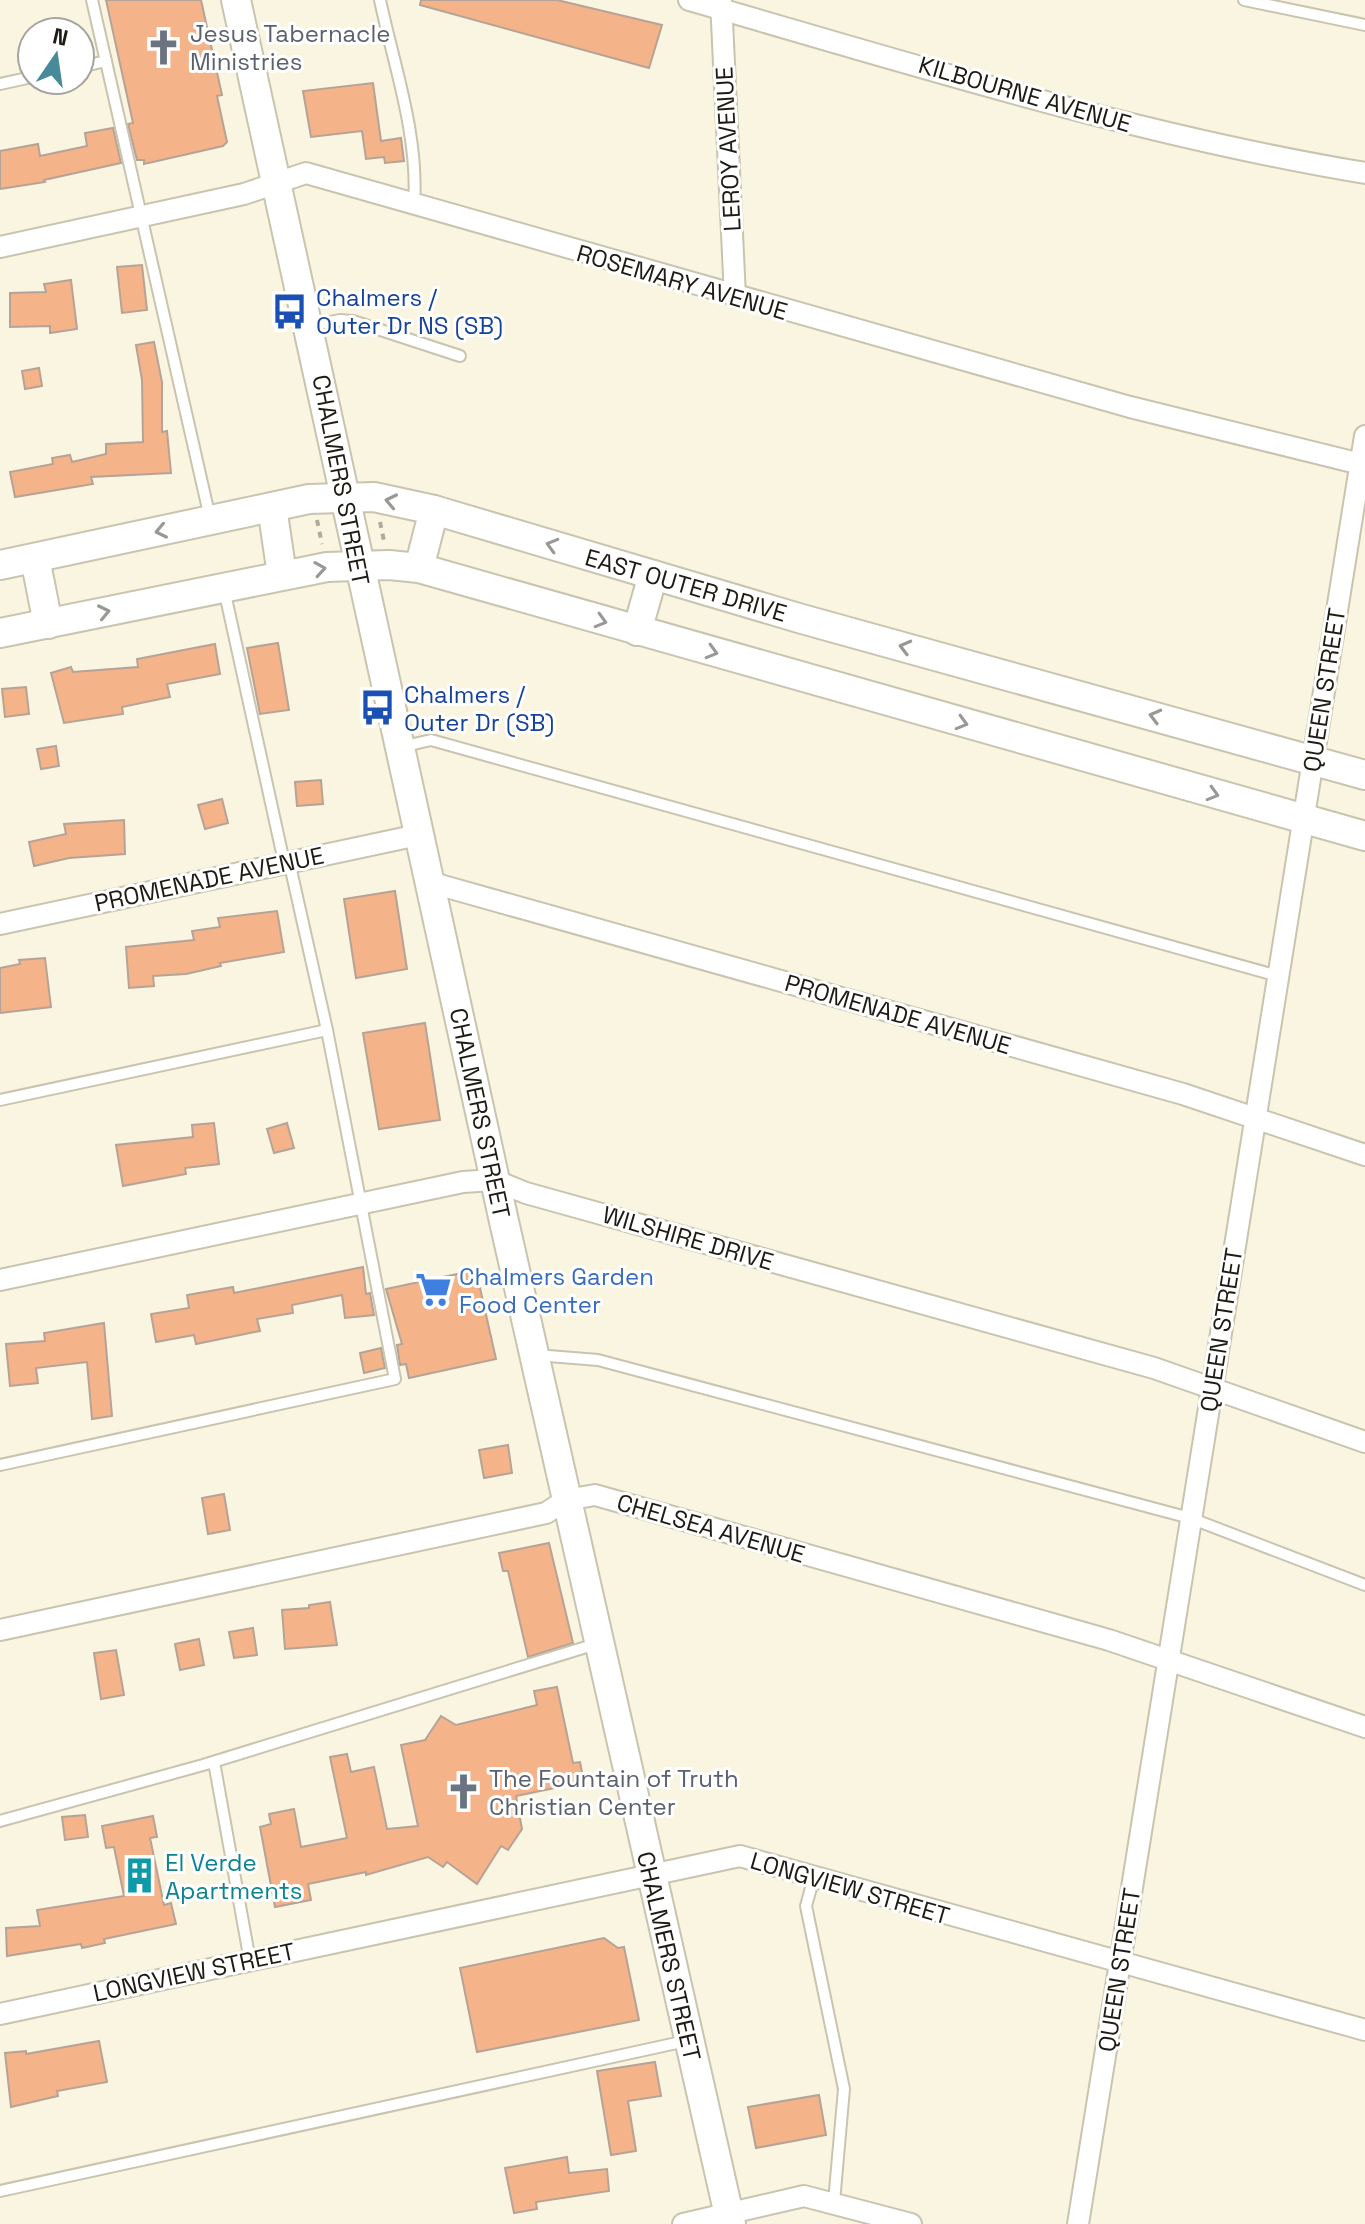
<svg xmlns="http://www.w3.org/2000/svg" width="1365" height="2224" font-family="'Space Grotesk',sans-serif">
	<rect width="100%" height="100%" fill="#faf5e0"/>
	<g fill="#f5b389" stroke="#b6a397" stroke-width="2">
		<path d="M106,0H201L222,95L217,96L227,142L223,146L144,164V160H137L128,124L133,123Z"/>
		<path d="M421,0H557L662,25L649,68L420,5Z"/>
		<path d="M373,83L381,141L401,138L404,161L385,163L384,157L366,159L362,131L311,137L303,91Z"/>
		<path d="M113,128L121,163L44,180L45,182L0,189V151L38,144L40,156L87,146L85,133Z"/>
		<path d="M142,265L147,310L122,313L117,267Z"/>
		<path d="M71,280L77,329L50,333V326L10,327V293L46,292L44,284Z"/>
		<path d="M154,342L162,382V432L167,431L171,473L91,477L93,484L15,497L10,472L53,464L52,458L70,455L72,462L106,454V444L143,442L142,380L136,345Z"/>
		<path d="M39,368L42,386L25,389L22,371Z"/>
		<path d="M278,643L289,710L260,714L247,648Z"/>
		<path d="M215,644L220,674L167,684L170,697L122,707L123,714L64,723L51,673L71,667L73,672L138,667L137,659Z"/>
		<path d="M26,687L29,714L5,717L2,689Z"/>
		<path d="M56,746L59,766L41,769L37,749Z"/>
		<path d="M321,780L323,804L297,806L295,782Z"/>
		<path d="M222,799L228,823L205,829L198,805Z"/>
		<path d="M124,820L125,854L69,858L34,866L29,842L66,834L64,824Z"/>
		<path d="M395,891L407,969L356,978L344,899Z"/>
		<path d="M277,911L284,952L220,963L221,966L186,974L153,976L154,986L129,988L126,947L194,940L192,931L220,927L218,918Z"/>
		<path d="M45,958L51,1007L0,1013V968L20,964L19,960Z"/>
		<path d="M425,1023L440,1120L379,1129L363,1033Z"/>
		<path d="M214,1123L219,1164L185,1168L186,1174L123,1186L116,1145L193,1137L192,1125Z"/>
		<path d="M287,1123L294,1148L274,1153L267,1129Z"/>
		<path d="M363,1267L366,1294L370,1293L374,1315L345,1318L342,1295L292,1305L293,1313L257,1319L260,1331L196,1344L194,1335L156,1342L151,1314L189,1308L187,1295L233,1287L234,1293Z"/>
		<path d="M476,1270L496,1359L409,1378L406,1364L400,1365L397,1345L402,1344L386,1289Z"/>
		<path d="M104,1323L112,1416L92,1419L87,1362L36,1368L38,1383L10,1386L6,1344L45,1341L44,1333Z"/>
		<path d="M381,1348L385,1368L364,1373L360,1353Z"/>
		<path d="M508,1445L512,1473L484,1478L479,1450Z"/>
		<path d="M224,1494L230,1530L208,1534L202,1498Z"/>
		<path d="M549,1543L573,1643L528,1657L508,1571H503L499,1553Z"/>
		<path d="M330,1602L337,1645L285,1649L282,1610L309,1608V1605Z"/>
		<path d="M253,1628L257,1655L234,1658L229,1632Z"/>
		<path d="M199,1639L204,1665L180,1670L175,1644Z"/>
		<path d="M116,1650L124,1695L101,1699L94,1653Z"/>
		<path d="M557,1687L573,1763L580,1762L584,1782L516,1796L522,1829L508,1850L501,1846L477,1884L447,1862L443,1867L428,1857L366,1875V1872L308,1884L311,1900L275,1907L260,1827L271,1824L269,1814L294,1809L301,1847L347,1838L330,1757L347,1754L351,1772L374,1767L387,1829L418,1826L401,1745L425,1740L441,1716L456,1725L537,1705L534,1691Z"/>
		<path d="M85,1815L88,1837L65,1840L62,1817Z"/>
		<path d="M153,1816L157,1837L150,1838L164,1905L171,1903L176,1924L104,1939L105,1943L82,1948L81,1944L7,1956L6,1928L40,1926L37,1910L124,1896L114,1847L106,1848L102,1826Z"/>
		<path d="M604,1938L618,1948L624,1947L639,2020L477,2052L460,1968Z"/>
		<path d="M99,2041L107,2082L57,2091L58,2096L11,2107L5,2053L26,2051V2054Z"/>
		<path d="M655,2062L661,2096L628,2101L636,2151L611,2155L597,2071Z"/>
		<path d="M819,2095L826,2135L756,2148L748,2107Z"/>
		<path d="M567,2157L569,2173L607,2169L609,2191L536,2202L537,2209L514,2213L505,2168Z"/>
	</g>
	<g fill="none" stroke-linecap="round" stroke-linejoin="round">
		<defs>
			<g id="lane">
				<path d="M92,0L210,518"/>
				<path d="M380,0C394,66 419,136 414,204"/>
				<path d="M1244,0L1365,25"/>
				<path d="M80,67L106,61"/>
				<path d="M0,84L32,77"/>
				<path d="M310,326L340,320L353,321L460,356"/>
				<path d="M224,589L284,862"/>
				<path d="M401,747L431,740L1278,976"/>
				<path d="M0,1100L327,1030"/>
				<path d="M536,1355L598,1360L1190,1518L1365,1585"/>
				<path d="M0,1465L395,1379L327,1030L289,861"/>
				<path d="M214,1762L250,1961"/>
				<path d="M0,1821L203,1765L596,1644"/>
				<path d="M814,1877L806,1906L844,2089L834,2202"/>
				<path d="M0,2191L686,2041"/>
			</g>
			<g id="street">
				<path d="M689,0C912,64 1136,135 1365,173"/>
				<path d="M721,0L735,297"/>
				<path d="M0,247L244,194L306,173L1130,407L1365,465"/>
				<path d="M429,882L1183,1094L1365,1155"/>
				<path d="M0,924L418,835"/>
				<path d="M0,1280L463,1182L494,1180L526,1193L1154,1368L1365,1442"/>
				<path d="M0,1630L546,1513L566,1500L595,1495L1109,1640L1365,1727"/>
				<path d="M0,2014L740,1856L1365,2030"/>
				<path d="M683,2224L804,2196L911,2224"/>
				<path d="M1078,2224L1365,436"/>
			</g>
			<g id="secondary">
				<path d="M236,0L503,1217L731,2224"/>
				<path d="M272,507L282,575"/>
				<path d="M35,558L48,624"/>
				<path d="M0,565L309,499L374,497L434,510L802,619L1365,775"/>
				<path d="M419,568L434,510"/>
				<path d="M637,631L653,575"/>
				<path d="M0,633L327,567L389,565L419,568L1365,836"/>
			</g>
		</defs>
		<use href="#lane" stroke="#c8c4b0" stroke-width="14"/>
		<use href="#street" stroke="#c8c4b0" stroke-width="24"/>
		<use href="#secondary" stroke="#c8c4b0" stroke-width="32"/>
		<g stroke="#afab9b" stroke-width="4" stroke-dasharray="6 6" stroke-linecap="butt">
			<path d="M317,520L322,544"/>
			<path d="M380,522L384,541"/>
		</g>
		<use href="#lane" stroke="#fff" stroke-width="10"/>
		<use href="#street" stroke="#fff" stroke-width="20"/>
		<use href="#secondary" stroke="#fff" stroke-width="28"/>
	</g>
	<defs><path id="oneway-chevron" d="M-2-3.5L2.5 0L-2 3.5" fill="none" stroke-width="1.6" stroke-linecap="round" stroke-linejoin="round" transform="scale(2)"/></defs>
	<g stroke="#999895">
		<use href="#oneway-chevron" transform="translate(391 501) rotate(-168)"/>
		<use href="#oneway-chevron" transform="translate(161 531) rotate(168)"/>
		<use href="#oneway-chevron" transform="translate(552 545) rotate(-164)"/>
		<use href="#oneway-chevron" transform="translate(320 569) rotate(-9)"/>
		<use href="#oneway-chevron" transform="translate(104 612) rotate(-12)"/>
		<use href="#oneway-chevron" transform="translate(601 621) rotate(16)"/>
		<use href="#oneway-chevron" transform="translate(905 647) rotate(-165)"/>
		<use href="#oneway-chevron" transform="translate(712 652) rotate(16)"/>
		<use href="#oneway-chevron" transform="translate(1155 716) rotate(-165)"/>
		<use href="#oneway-chevron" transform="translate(962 723) rotate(16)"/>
		<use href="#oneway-chevron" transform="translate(1213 794) rotate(16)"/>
	</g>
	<defs>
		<symbol id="church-bare" viewBox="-9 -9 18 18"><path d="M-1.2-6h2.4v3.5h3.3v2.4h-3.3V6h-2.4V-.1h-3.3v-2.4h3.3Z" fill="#6b7280" stroke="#fff" stroke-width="2.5" paint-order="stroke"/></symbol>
		<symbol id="bus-bare" viewBox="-9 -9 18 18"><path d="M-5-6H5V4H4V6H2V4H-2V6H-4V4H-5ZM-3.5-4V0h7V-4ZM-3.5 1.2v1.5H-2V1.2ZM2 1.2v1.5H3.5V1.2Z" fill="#1a4fb4" stroke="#fff" stroke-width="2.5" paint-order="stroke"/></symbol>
		<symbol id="supermarket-bare" viewBox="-9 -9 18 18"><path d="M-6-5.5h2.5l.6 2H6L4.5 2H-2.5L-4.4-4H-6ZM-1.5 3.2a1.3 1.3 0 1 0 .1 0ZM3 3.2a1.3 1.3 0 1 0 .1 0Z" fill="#3f7fe0" stroke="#fff" stroke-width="2.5" paint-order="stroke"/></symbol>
		<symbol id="building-bare" viewBox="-9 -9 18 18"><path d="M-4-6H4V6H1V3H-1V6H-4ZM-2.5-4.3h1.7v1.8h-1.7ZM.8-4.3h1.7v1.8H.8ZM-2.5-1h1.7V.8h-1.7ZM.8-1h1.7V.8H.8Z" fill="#0f9aa8" stroke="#fff" stroke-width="2.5" paint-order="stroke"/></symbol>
	</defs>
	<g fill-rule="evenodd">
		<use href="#church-bare" x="138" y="22" width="51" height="51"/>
		<use href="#bus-bare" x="264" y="286" width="51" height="51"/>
		<use href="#bus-bare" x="352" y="682" width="51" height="51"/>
		<use href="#supermarket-bare" x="408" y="1264" width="51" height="51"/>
		<use href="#church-bare" x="438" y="1766" width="51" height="51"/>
		<use href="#building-bare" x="114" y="1850" width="51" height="51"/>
	</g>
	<g text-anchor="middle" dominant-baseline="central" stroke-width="6" stroke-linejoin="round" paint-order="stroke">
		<g font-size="24" fill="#5b616d" stroke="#fff" text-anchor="start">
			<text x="190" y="33">Jesus Tabernacle<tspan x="190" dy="28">Ministries</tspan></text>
			<text x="489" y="1778">The Fountain of Truth<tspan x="489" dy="28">Christian Center</tspan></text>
		</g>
		<g font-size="24" fill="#1d1b13" stroke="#fff">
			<text transform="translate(1025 94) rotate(16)">KILBOURNE AVENUE</text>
			<text transform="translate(728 149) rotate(-93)">LEROY AVENUE</text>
			<text transform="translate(682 282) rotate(16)">ROSEMARY AVENUE</text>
			<text transform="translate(341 480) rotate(79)">CHALMERS STREET</text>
			<text transform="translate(686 585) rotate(16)">EAST OUTER DRIVE</text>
			<text transform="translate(1324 690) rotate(-81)">QUEEN STREET</text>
			<text transform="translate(209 879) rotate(-12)">PROMENADE AVENUE</text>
			<text transform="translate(898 1014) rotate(16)">PROMENADE AVENUE</text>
			<text transform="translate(480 1113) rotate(78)">CHALMERS STREET</text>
			<text transform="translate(688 1238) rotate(16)">WILSHIRE DRIVE</text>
			<text transform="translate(1221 1330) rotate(-81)">QUEEN STREET</text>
			<text transform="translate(711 1528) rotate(16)">CHELSEA AVENUE</text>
			<text transform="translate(850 1888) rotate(16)">LONGVIEW STREET</text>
			<text transform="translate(669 1956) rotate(77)">CHALMERS STREET</text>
			<text transform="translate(1119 1970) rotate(-81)">QUEEN STREET</text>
			<text transform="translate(194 1972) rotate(-12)">LONGVIEW STREET</text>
		</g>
		<g font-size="24" fill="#164399" stroke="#fff" text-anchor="start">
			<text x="316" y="297">Chalmers /<tspan x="316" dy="28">Outer Dr NS (SB)</tspan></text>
			<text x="404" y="694">Chalmers /<tspan x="404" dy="28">Outer Dr (SB)</tspan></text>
		</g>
		<g font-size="24" fill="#366cbe" stroke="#fff" text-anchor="start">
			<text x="459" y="1276">Chalmers Garden<tspan x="459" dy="28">Food Center</tspan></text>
		</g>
		<g font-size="24" fill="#0d838f" stroke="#fff" text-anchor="start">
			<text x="165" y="1862">El Verde<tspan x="165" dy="28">Apartments</tspan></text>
		</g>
	</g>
	<g transform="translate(56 56) rotate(13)"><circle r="38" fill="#ffffff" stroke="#a5a4a1" stroke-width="2"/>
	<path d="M0-6L14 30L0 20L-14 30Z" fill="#478b9a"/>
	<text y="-12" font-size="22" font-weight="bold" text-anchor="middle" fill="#1d1b13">N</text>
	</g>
</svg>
